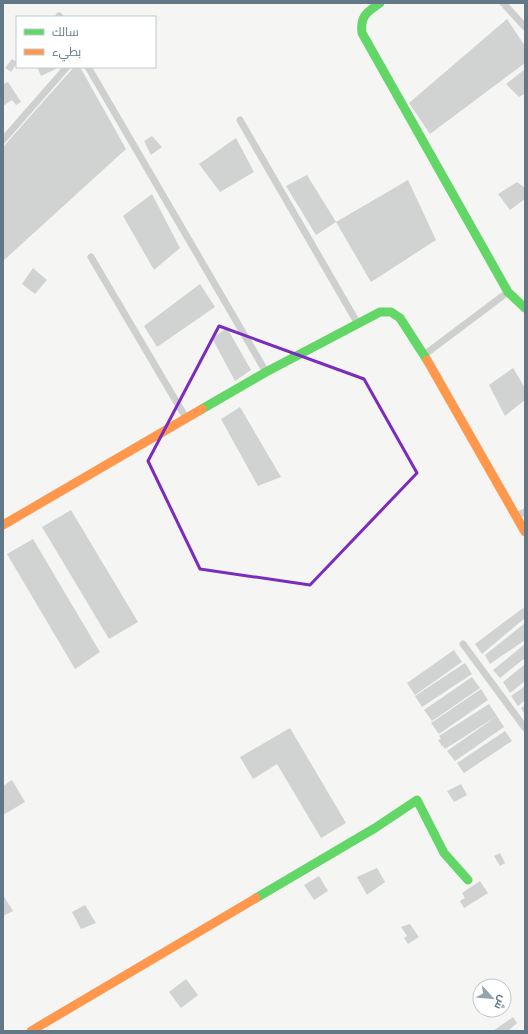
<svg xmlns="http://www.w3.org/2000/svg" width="528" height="1034" font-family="Overpass,Cairo,sans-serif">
	<rect width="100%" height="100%" fill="#f5f5f3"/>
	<g fill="#d1d2d2">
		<path d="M507,19L525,46V63L430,134L409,103Z"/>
		<path d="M12,59L17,62V63L11,72L5,68Z"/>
		<path d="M37,67H55L56,69L41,76Z"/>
		<path d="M74,67H80L126,149L3,261V147Z"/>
		<path d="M525,69V94L519,97L506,84Z"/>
		<path d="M8,82L21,102L16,105L12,100L3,106V84Z"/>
		<path d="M152,136L162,147L151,155L144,141Z"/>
		<path d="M236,138L254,172L220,192L199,164Z"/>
		<path d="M307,175L336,222L316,235L286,186Z"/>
		<path d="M408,180L436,240L371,282L336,222Z"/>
		<path d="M517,182L525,188V199L510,210L498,194Z"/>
		<path d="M152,194L180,248L154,270L123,216Z"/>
		<path d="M33,268L47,280L35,294L22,284Z"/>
		<path d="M200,284L215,307L157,347L144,326Z"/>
		<path d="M227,328L251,370L235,381L212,338Z"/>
		<path d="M513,368L525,388V400L505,416L489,385Z"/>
		<path d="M240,407L281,477L258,486L221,419Z"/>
		<path d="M71,510L138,622L109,639L42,527Z"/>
		<path d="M33,539L100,652L75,669L7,554Z"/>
		<path d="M523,608L525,611V618L482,654L475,644Z"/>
		<path d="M525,623V640L490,664L485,655Z"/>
		<path d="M525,644V658L500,678L493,670Z"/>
		<path d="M454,650L462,662L415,695L407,683Z"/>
		<path d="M465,663L472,674L422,707L415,696Z"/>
		<path d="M525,664V681L510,693L503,682Z"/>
		<path d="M472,677L480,688L432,721L424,710Z"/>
		<path d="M525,686V700L518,706L511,696Z"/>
		<path d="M481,689L488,700L439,734L431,723Z"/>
		<path d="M489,704L497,716L445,749L443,746H442L438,740L441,739L439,736Z"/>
		<path d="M525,705V715L521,708Z"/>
		<path d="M497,716L504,727L455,761L447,751Z"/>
		<path d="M290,728L346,823L321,838L277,764L253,779L240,757Z"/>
		<path d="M505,731L512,741L464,773L457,763Z"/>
		<path d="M12,780L25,802L3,815V786Z"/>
		<path d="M461,784L467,795L454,802L447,791Z"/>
		<path d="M500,853L505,863L500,866L494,856Z"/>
		<path d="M377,868L385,882L367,895L357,877Z"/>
		<path d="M319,876L328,891L314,900L304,885Z"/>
		<path d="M480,881L488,893L464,908L460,901L465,898L462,893Z"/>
		<path d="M3,895L13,911L3,916Z"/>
		<path d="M85,905L96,923L81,929L72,912Z"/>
		<path d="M410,924L419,937L408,944L404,938L407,936L401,927Z"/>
		<path d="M186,979L198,995L181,1008L169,992Z"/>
		<path d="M513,1017L517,1023L508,1031H493Z"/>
	</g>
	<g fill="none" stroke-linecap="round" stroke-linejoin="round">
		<g stroke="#ced0d0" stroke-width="7">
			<path d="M503,3L525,27"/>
			<path d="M59,16L60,17"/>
			<path d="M88,67L266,372"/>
			<path d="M240,120L358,324"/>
			<path d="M3,140L67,67"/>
			<path d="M91,257L186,418"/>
			<path d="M424,355L508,292"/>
			<path d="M516,516L525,512"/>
			<path d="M463,644L525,728"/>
		</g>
		<g stroke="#63d668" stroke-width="9">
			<path d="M380,3C367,12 360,16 362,33L508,292L525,308"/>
			<path d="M202,409L266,372L380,312H391L400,318L427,360"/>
			<path d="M256,898L375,828L417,800L444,853L468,880"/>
		</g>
		<g stroke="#ff974d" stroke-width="9">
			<path d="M427,360L525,532"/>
			<path d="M3,525L202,409"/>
			<path d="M31,1031L256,898"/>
		</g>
	</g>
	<path fill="none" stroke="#7b2cbf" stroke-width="3" stroke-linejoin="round" d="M219,326L364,379L417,473L310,585L200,569L148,461Z"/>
	<rect width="528" height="1034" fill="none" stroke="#627886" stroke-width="8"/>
	<rect x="16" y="16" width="140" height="52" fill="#ffffff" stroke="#c0c9cf"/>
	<rect x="24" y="29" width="20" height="6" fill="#63d668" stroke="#c0c9cf"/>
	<text x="52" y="36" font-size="12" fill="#627886">سالك</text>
	<rect x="24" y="49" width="20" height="6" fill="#ff974d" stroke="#c0c9cf"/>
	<text x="52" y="56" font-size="12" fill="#627886">بطيء</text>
	<g transform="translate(492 998) rotate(117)"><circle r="19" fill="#ffffff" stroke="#c0c9cf"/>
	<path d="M0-3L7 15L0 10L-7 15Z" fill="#95a4ac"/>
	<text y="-6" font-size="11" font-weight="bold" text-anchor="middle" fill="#627886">ش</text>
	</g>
</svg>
